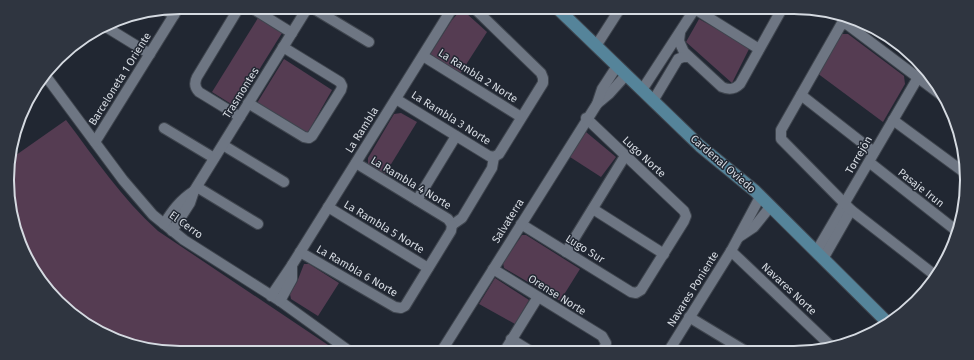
<svg xmlns="http://www.w3.org/2000/svg" width="974" height="360" font-family="'Fira Sans',sans-serif">
	<rect width="100%" height="100%" fill="#212732"/>
	<g fill="#553c52">
		<path d="M460,11L466,13L487,32L460,74L431,56V53L452,20Z"/>
		<path d="M258,18L282,33L236,107L212,92Z"/>
		<path d="M699,19L750,47L732,83L686,42Z"/>
		<path d="M842,34H848L904,76L905,84L883,122L817,73Z"/>
		<path d="M284,59L332,90L307,134L257,103Z"/>
		<path d="M401,113L417,122L385,174L368,164V158L394,114Z"/>
		<path d="M66,120C95,158 122,199 158,231L340,353H180L135,347L75,317L36,276L10,214L9,160Z"/>
		<path d="M586,132L616,157L601,177L570,157Z"/>
		<path d="M522,235H526L580,269L560,301L504,268L503,263Z"/>
		<path d="M304,264H309L339,283L318,316L291,299L290,294L297,282Z"/>
		<path d="M495,278L529,300L515,324L479,304Z"/>
	</g>
	<g fill="none" stroke-linecap="round" stroke-linejoin="round">
		<defs>
			<g id="street">
				<path d="M250,7L292,33"/>
				<path d="M311,7L369,42"/>
				<path d="M473,7L541,73L543,78V83L499,154L494,157"/>
				<path d="M695,9L759,49"/>
				<path d="M165,10L174,15"/>
				<path d="M106,27L150,54"/>
				<path d="M680,33L679,41L684,52L722,87C729,90 734,90 740,84L783,7"/>
				<path d="M596,46L621,7"/>
				<path d="M423,56L521,117"/>
				<path d="M45,75L123,180L153,215L184,240L280,301L352,353"/>
				<path d="M642,90L696,7"/>
				<path d="M801,95L874,152"/>
				<path d="M396,99L489,156L494,157"/>
				<path d="M653,101L678,59L683,57H689"/>
				<path d="M248,103L304,137L309,138L312,136L341,90L342,86L340,82L283,47"/>
				<path d="M597,104L609,94L626,75"/>
				<path d="M240,117L199,92C195,88 194,83 197,77L237,11L241,7"/>
				<path d="M893,120L965,173"/>
				<path d="M164,128L214,158"/>
				<path d="M95,142L179,7"/>
				<path d="M223,145L284,182"/>
				<path d="M869,162L958,232"/>
				<path d="M356,163L448,219L452,225"/>
				<path d="M197,187L258,224"/>
				<path d="M417,200L456,136"/>
				<path d="M328,207L428,268"/>
				<path d="M593,209L664,254"/>
				<path d="M164,224C172,211 180,200 194,191"/>
				<path d="M521,224L631,292L636,293L641,290L684,221L686,216L684,211L586,118"/>
				<path d="M452,225L462,218L492,168L494,157"/>
				<path d="M172,231L190,203L194,191L308,7"/>
				<path d="M739,237L754,227L770,207"/>
				<path d="M731,251L831,346L830,347"/>
				<path d="M300,252L395,307L401,308L405,306L451,231L452,225"/>
				<path d="M566,252L625,156"/>
				<path d="M816,252L923,69"/>
				<path d="M823,259L851,210"/>
				<path d="M493,269L602,336L606,343L603,352"/>
				<path d="M936,276L851,210L781,139V130L842,23L848,25L945,98"/>
				<path d="M271,296L292,265L453,7"/>
				<path d="M280,301L292,279V265"/>
				<path d="M689,317L747,352"/>
				<path d="M511,339L532,352"/>
				<path d="M441,352L597,104L602,89L617,66"/>
				<path d="M504,352L538,297"/>
				<path d="M668,352L731,251L760,197"/>
			</g>
			<path id="secondary" d="M556,7L700,146L755,191L888,323"/>
		</defs>
		<use href="#street" stroke="#3f454e" stroke-width="12"/>
		<use href="#secondary" stroke="#3f454e" stroke-width="14"/>
		<use href="#street" stroke="#6e7683" stroke-width="10"/>
		<use href="#secondary" stroke="#55849a" stroke-width="12"/>
	</g>
	<g text-anchor="middle" dominant-baseline="central" stroke-width="3" stroke-linejoin="round" paint-order="stroke">
		<g font-size="11" fill="#d5dae1" stroke="#212732">
			<text transform="translate(478 76) rotate(32)">La Rambla 2 Norte</text>
			<text transform="translate(120 79) rotate(-58)">Barceloneta 1 Oriente</text>
			<text transform="translate(241 93) rotate(-58)">Trasmontes</text>
			<text transform="translate(451 118) rotate(32)">La Rambla 3 Norte</text>
			<text transform="translate(362 130) rotate(-58)">La Rambla</text>
			<text transform="translate(859 155) rotate(-60)">Torrejón</text>
			<text transform="translate(644 157) rotate(43)">Lugo Norte</text>
			<text transform="translate(723 164) rotate(41)">Cardenal Oviedo</text>
			<text transform="translate(411 183) rotate(31)">La Rambla 4 Norte</text>
			<text transform="translate(921 188) rotate(38)">Pasaje Irun</text>
			<text transform="translate(508 221) rotate(-58)">Salvaterra</text>
			<text transform="translate(186 225) rotate(36)">El Cerro</text>
			<text transform="translate(384 227) rotate(31)">La Rambla 5 Norte</text>
			<text transform="translate(585 249) rotate(32)">Lugo Sur</text>
			<text transform="translate(357 271) rotate(30)">La Rambla 6 Norte</text>
			<text transform="translate(693 289) rotate(-58)">Navares Poniente</text>
			<text transform="translate(789 289) rotate(43)">Navares Norte</text>
			<text transform="translate(557 295) rotate(32)">Orense Norte</text>
		</g>
	</g>
	<path d="M0 0H974V360H0ZM180 14H794A166 166 0 0 1 960 180V180A166 166 0 0 1 794 346H180A166 166 0 0 1 14 180V180A166 166 0 0 1 180 14Z" fill="#2f3540" fill-rule="evenodd"/>
	<path fill="none" stroke="#d5dae1" stroke-width="2" d="M180 14H794A166 166 0 0 1 960 180V180A166 166 0 0 1 794 346H180A166 166 0 0 1 14 180V180A166 166 0 0 1 180 14Z"/>
</svg>
